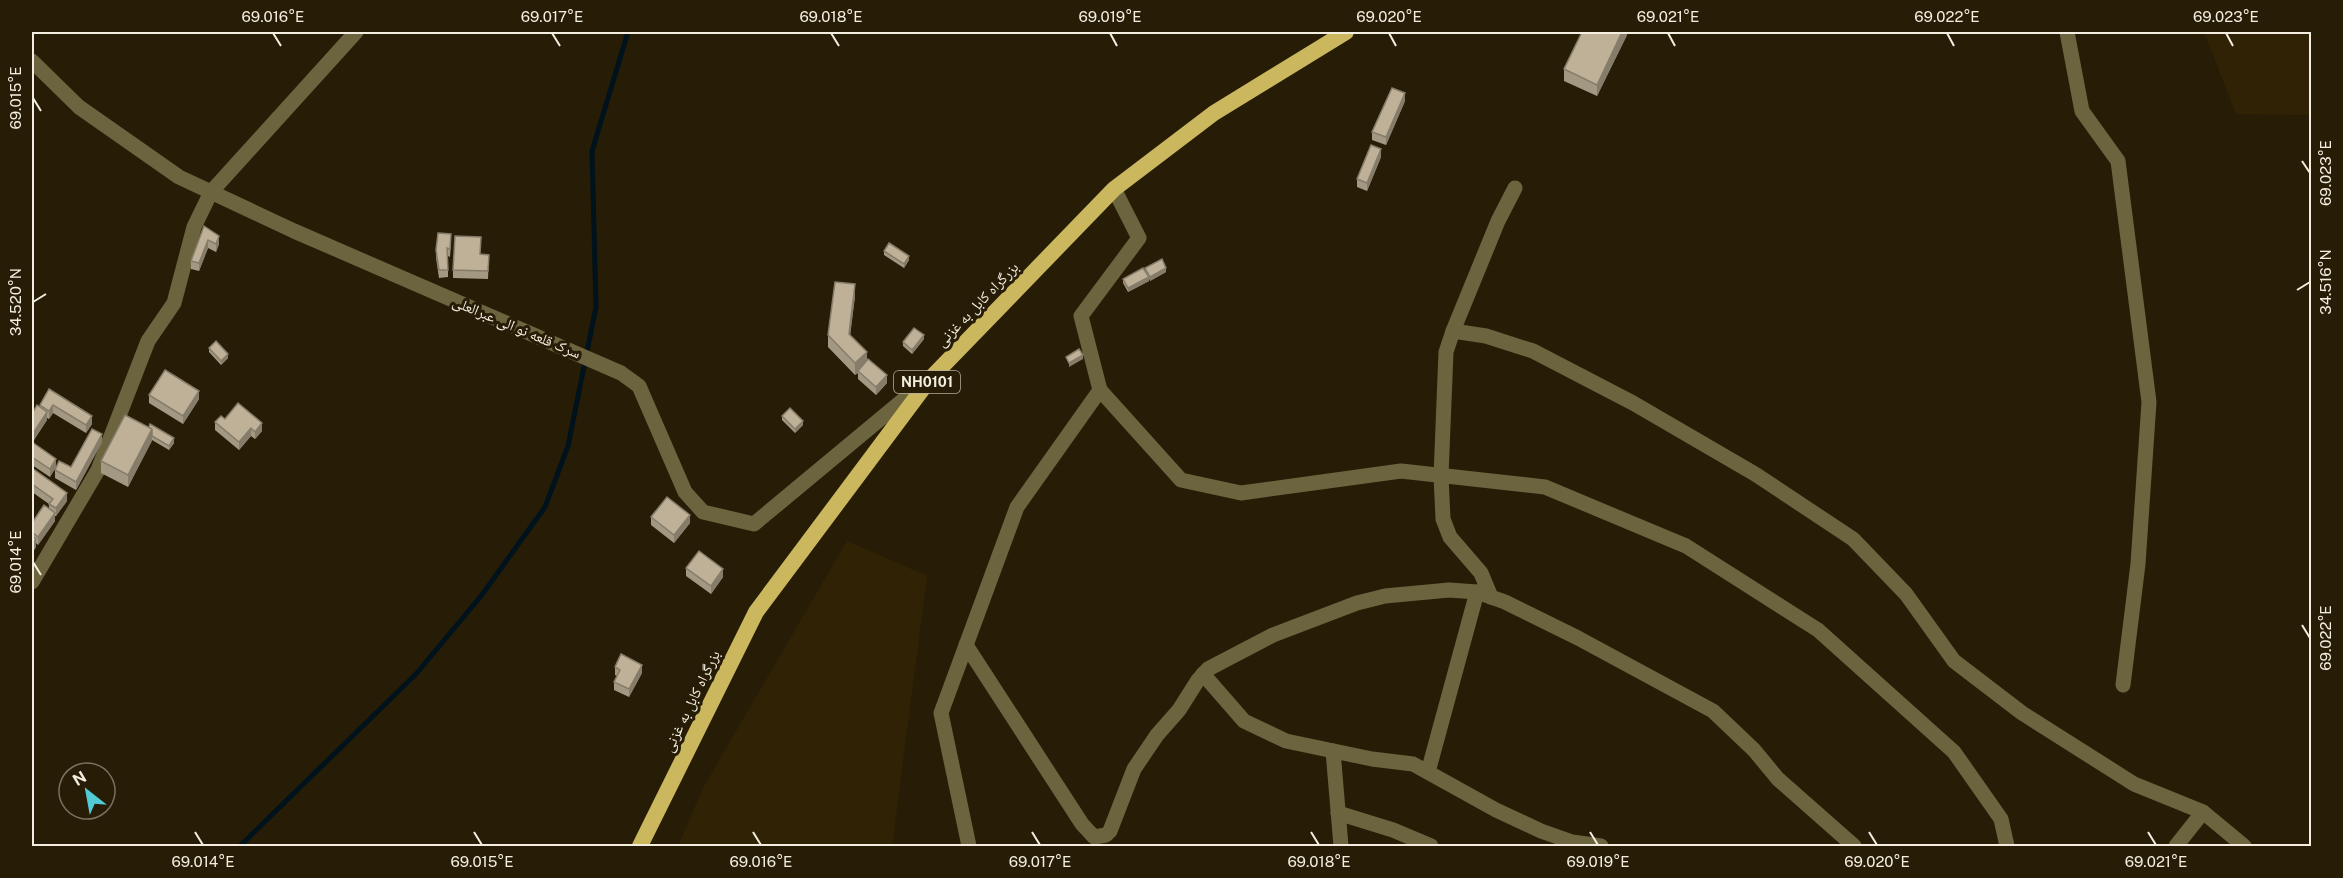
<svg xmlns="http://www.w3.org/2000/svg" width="2343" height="878" font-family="'Public Sans','Noto Naskh Arabic',sans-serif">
	<rect width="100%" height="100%" fill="#271d07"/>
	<g fill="#302305">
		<path d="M2204,32H2311V115L2236,114Z"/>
		<path d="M847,541L927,576L892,846H678L703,788Z"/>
	</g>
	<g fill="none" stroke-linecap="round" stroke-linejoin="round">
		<path stroke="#00121b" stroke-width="5" d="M240,846L416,674L481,596L545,507L568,446L596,307L592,151L628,32"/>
		<g stroke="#6c643f" stroke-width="15">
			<path d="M2067,32L2082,111L2118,161L2149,402L2138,564L2123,685"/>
			<path d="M1453,331L1486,336L1533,351L1633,403L1755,474L1853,539L1906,594L1954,661L2022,713L2134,784L2203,812L2244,846"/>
			<path d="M1100,390L1181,480L1241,493L1401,471L1545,487L1686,546L1818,630L1954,752L2001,819L2007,846"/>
			<path d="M1491,597L1481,573L1450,537L1443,519L1441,476L1446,352L1453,331L1498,221L1515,188"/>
			<path d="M966,645L1082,824L1094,837L1106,835L1110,831L1134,769L1157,735L1179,710L1198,680L1208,669L1273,635L1357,603L1385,596L1449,590L1477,592L1505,602L1578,638L1713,711L1754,750L1778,779L1854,846"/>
			<path d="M1203,674L1244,721L1286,741L1372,759L1413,764L1496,810L1541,831L1572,842L1601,846"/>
			<path d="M1333,751L1341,846"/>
			<path d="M1428,772L1477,592"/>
			<path d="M1338,813L1393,830L1431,846"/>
			<path d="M2176,846L2203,812"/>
		</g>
		<g stroke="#6c643f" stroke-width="15">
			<path d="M32,61L79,107L179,177L294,231L621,373L639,386L685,492L703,512L754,524L920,386"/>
			<path d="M32,582L98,470L148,341L174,303L194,227L211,192L356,32"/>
			<path d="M969,846L941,713L1017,507L1100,390L1081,316L1139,238L1114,189"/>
		</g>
		<path stroke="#cbb85e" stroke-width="16" d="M640,846L756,612L930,379L1114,189L1214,113L1346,32"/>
	</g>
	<g fill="#a39882">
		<path d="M1627,32V35L1597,96L1564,81V69Z"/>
		<path d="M1405,101L1386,145L1372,140V132Z"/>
		<path d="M1381,157L1367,191L1357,187V179Z"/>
		<path d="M204,226L219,244L216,252L208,248L199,271L191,269V261Z"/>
		<path d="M451,242L450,257L448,256V277L439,278L436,258V250Z"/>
		<path d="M884,251L909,260L904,268L884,255Z"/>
		<path d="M480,254L489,255L488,279L453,278V270Z"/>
		<path d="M1145,268L1166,272L1150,281L1149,278V281L1128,292L1123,283V279L1145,271Z"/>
		<path d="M855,296L850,335L867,361L887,383L876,395L858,379V373L855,375L828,347V335Z"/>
		<path d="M924,339L912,354L903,346V342Z"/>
		<path d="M209,348L228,358L221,365L209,352Z"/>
		<path d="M49,389L92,424L86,433L53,413L49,419L47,418V420L32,443L56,467L50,477L32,465V414L40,406Z"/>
		<path d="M149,395L199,399L183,424L149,403Z"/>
		<path d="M125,415L174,443L169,450L152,440L128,487L101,473V461Z"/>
		<path d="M782,416L803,425L795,433L782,420Z"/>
		<path d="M225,419L262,431L255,439L251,436L239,450L215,430V422Z"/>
		<path d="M102,442L76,490L55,478V470L71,467Z"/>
		<path d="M32,468L67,501L56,516H55V521L38,545L36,543V547L32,553V523L49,509V504L32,492Z"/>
		<path d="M651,517L690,523L674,543L651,525Z"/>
		<path d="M686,568L723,577L711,594L686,576Z"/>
		<path d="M615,667L642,673L629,697L614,690V682L617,676L615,675Z"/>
	</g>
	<g fill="#857c6a">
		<path d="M1622,32H1627V35L1597,96V85Z"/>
		<path d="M1405,93V101L1386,145V137Z"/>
		<path d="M1381,149V157L1367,191V183Z"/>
		<path d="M219,236V244L216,252V244Z"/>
		<path d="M208,240V248L199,271V263Z"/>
		<path d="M909,256V260L904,268V264Z"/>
		<path d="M1166,268V272L1150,281V277Z"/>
		<path d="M1149,277V281L1128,292V288Z"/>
		<path d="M855,284V296L849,345V334Z"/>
		<path d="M924,335V339L912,354V350Z"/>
		<path d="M867,352V364L858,371V373L855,375V363Z"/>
		<path d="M228,354V358L221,365V361Z"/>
		<path d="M1083,355V359L1069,367V363Z"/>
		<path d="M887,375V383L876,395V387Z"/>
		<path d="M199,391V399L183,424V416Z"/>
		<path d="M53,405V413L49,419V411Z"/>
		<path d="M47,412V420L32,443V435Z"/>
		<path d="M92,416V424L86,433V425Z"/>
		<path d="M803,421V425L795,433V429Z"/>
		<path d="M262,423V431L255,439V432Z"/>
		<path d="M251,428V436L239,450V442Z"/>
		<path d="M152,429V441L128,487V475Z"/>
		<path d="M102,434V442L76,490V482Z"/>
		<path d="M174,438V443L169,450V446Z"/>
		<path d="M56,459V467L50,477V469Z"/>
		<path d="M67,493V501L56,516V508Z"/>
		<path d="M55,513V521L38,545V537Z"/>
		<path d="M690,515V523L674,543V535Z"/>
		<path d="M36,539V547L32,553V545Z"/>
		<path d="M723,569V577L711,594V586Z"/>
		<path d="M642,665V673L629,697V689Z"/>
	</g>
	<g fill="#beb197" stroke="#857c6a" stroke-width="1.5">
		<path d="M1582,32H1622L1597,85L1564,69Z"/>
		<path d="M1392,88L1405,93L1386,137L1372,132Z"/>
		<path d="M1371,145L1381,149L1367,183L1357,179Z"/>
		<path d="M204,226L219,236L216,244L208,240L199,263L191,261Z"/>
		<path d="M438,233L451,234L450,249L447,248L448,270H439L436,250Z"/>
		<path d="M455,236L481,237L480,254L489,255L488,271L453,270Z"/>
		<path d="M889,243L909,256L904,264L884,251Z"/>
		<path d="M1162,259L1166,268L1150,277L1145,268Z"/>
		<path d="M1143,268L1149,277L1128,288L1123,279Z"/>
		<path d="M835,282L855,284L849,334L867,352L855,363L828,335Z"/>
		<path d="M914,328L924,335L912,350L903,342Z"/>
		<path d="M216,341L228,354L221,361L209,348Z"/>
		<path d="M1079,349L1083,355L1069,363L1066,357Z"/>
		<path d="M868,359L887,375L876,387L858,371Z"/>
		<path d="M165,370L199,391L183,416L149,395Z"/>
		<path d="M49,389L92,416L86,425L53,405L49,411L40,405Z"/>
		<path d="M238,403L262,423L255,432L251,428L239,442L215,422L221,416L225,419Z"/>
		<path d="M37,405L47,412L32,435V414Z"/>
		<path d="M790,408L803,421L795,429L782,416Z"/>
		<path d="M125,415L152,429L128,475L101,461Z"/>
		<path d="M150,424L174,438L169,446L152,436V429L149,427Z"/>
		<path d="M92,429L102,434L76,482L55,470L59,461L71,467Z"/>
		<path d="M32,442L56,459L50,469L32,457Z"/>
		<path d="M32,468L67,493L56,508L49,504L53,499L32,484Z"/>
		<path d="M667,497L690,515L674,535L651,517Z"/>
		<path d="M44,505L55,513L38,537L32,532V523Z"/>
		<path d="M32,536L36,539L32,545Z"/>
		<path d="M699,551L723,569L711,586L686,568Z"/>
		<path d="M621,654L642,665L629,689L614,682L620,670L615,667Z"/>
	</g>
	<path fill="none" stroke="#f4eee0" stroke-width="2" d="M273,33L281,46M552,33L560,46M831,33L839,46M1110,33L1117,46M1389,33L1396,46M1668,33L1675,46M1947,33L1954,46M2226,33L2233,46M33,98L41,111M2302,161L2310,173M2297,290L2310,282M33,302L46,294M33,562L41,575M2302,625L2310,638M195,832L203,845M474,832L482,845M753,832L761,845M1032,832L1040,845M1311,832L1319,845M1590,832L1598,845M1869,832L1877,845M2148,832L2156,845"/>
	<g text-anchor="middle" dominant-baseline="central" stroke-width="6" stroke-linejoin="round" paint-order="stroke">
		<rect fill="#271d07" stroke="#b6af9f" stroke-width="1.5" x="894" y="371" width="66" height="22" rx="4.5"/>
		<g font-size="14" font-weight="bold" fill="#f4eee0">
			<text x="927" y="382">NH0101</text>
		</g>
		<g font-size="15" fill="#f4eee0" stroke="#271d07">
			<text transform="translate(977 304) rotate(-46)">بزرگراه کابل به غزنی</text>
			<text transform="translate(517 327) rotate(23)">سرک قلعه نو الی عبرالعلی</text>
			<text transform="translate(691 701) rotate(-64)">بزرگراه کابل به غزنی</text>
		</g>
	</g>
	<rect width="2343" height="878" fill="none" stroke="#271d07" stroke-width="66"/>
	<g transform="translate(87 791) rotate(329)"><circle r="28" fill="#271d07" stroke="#79715e" stroke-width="1.5"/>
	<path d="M0-4.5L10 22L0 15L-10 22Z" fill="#51ccd5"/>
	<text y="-9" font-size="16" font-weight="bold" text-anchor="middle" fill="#f4eee0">N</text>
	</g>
	<rect x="33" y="33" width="2277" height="812" fill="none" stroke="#f4eee0" stroke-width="2"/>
	<g font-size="15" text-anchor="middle" fill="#f4eee0">
		<text x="273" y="22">69.016°E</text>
		<text x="552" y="22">69.017°E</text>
		<text x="831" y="22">69.018°E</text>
		<text x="1110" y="22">69.019°E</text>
		<text x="1389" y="22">69.020°E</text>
		<text x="1668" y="22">69.021°E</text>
		<text x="1947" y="22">69.022°E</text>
		<text x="2226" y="22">69.023°E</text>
		<text transform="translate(16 98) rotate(-90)" y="5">69.015°E</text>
		<text transform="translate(2326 173) rotate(-90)" y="5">69.023°E</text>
		<text transform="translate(2326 282) rotate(-90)" y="5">34.516°N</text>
		<text transform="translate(16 302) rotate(-90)" y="5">34.520°N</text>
		<text transform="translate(16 562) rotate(-90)" y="5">69.014°E</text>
		<text transform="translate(2326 638) rotate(-90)" y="5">69.022°E</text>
		<text x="203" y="867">69.014°E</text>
		<text x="482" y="867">69.015°E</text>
		<text x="761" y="867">69.016°E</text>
		<text x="1040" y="867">69.017°E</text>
		<text x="1319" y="867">69.018°E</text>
		<text x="1598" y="867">69.019°E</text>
		<text x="1877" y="867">69.020°E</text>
		<text x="2156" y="867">69.021°E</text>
	</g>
</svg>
